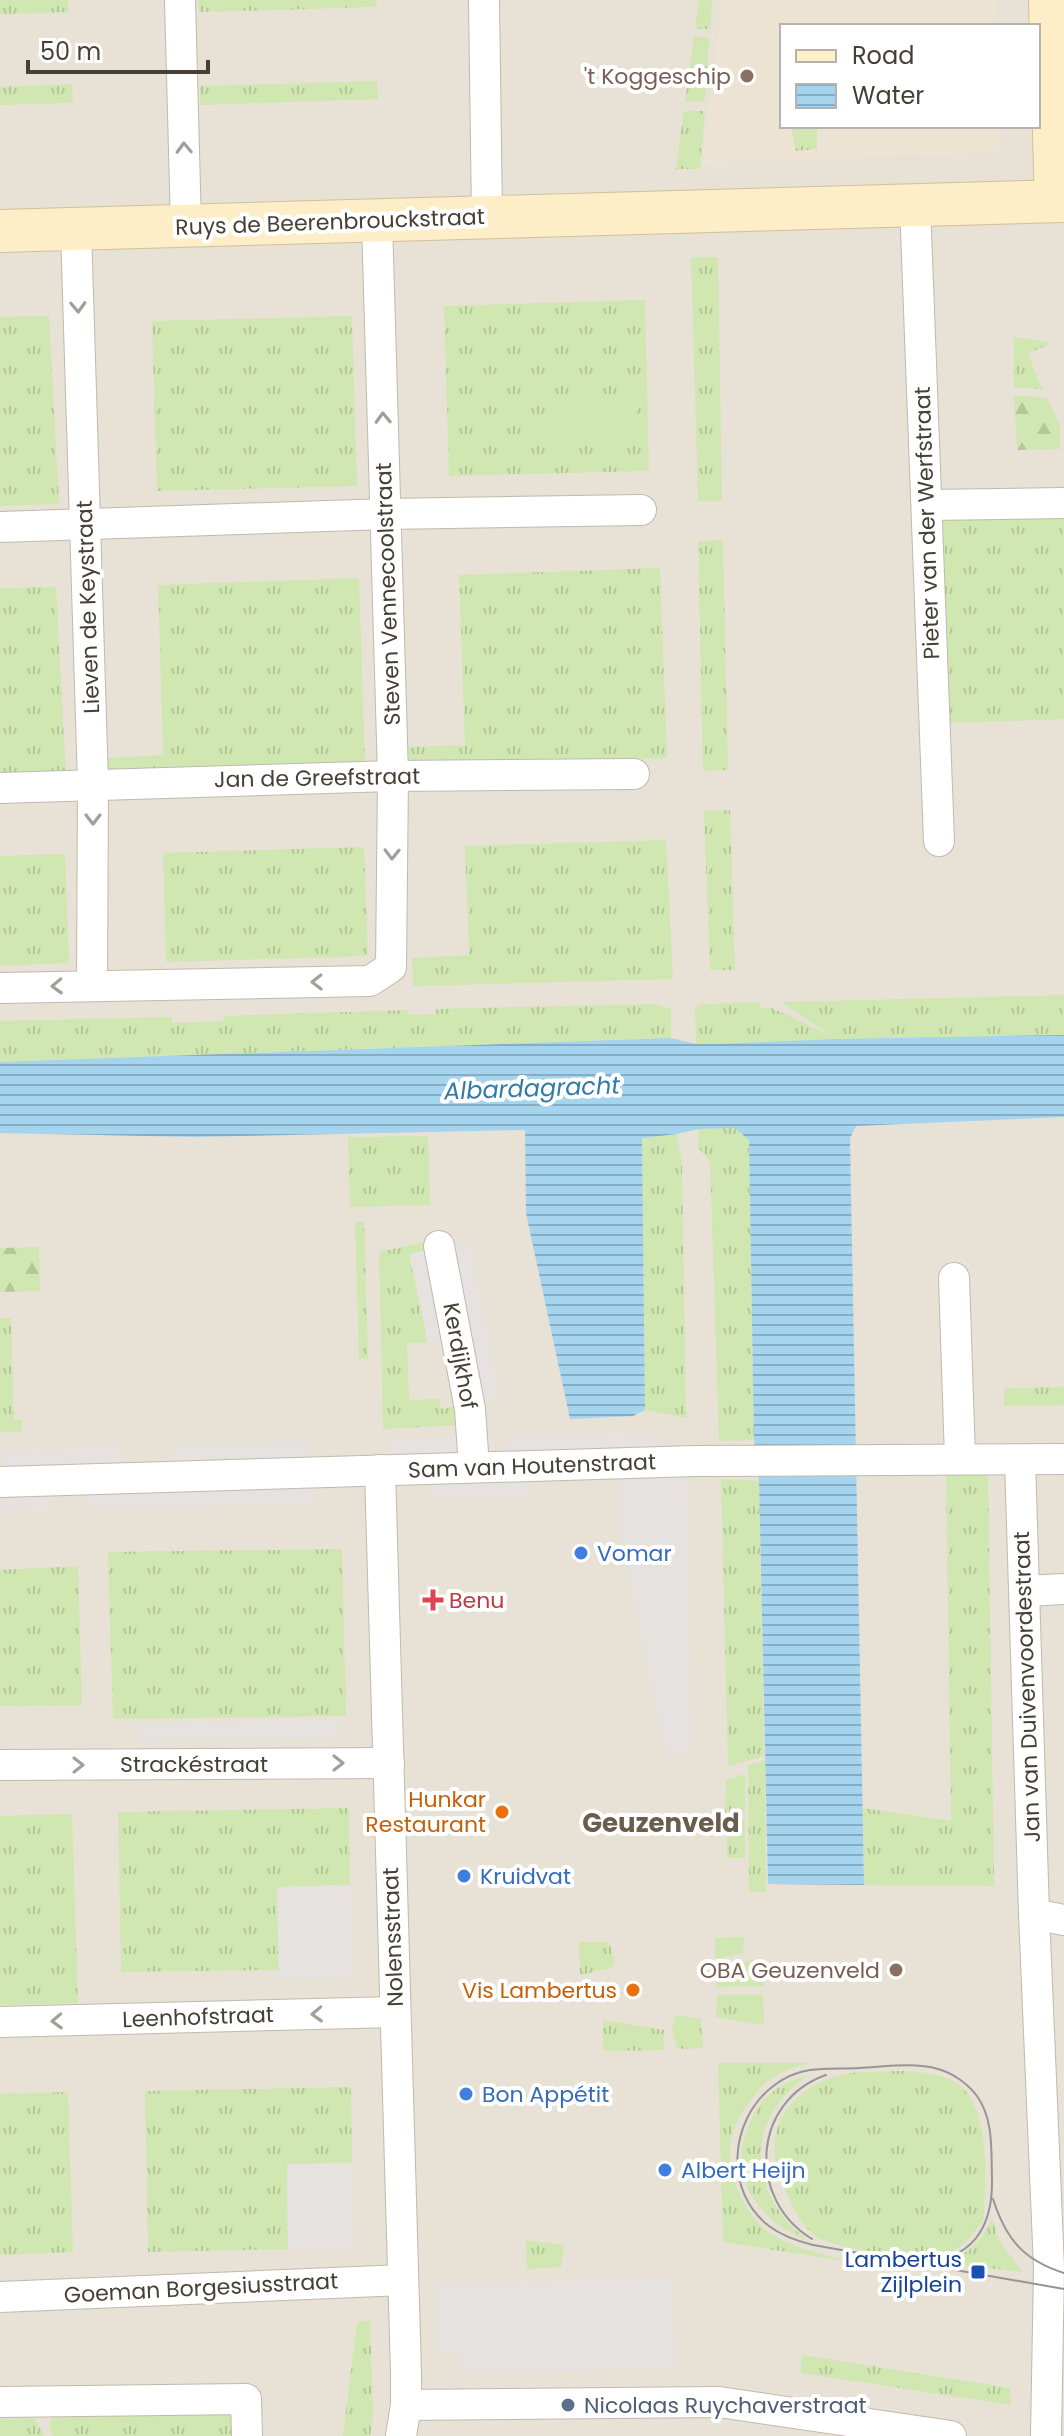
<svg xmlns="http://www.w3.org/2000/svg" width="1064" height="2436" font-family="Poppins,sans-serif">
	<defs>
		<pattern id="grass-tufts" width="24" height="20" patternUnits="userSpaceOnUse" patternTransform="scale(2)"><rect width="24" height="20" fill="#d1e7b1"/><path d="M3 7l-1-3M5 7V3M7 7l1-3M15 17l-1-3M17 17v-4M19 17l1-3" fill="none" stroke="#b5c799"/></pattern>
		<pattern id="forest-firs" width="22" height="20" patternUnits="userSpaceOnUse" patternTransform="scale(2)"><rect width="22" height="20" fill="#d1e7b1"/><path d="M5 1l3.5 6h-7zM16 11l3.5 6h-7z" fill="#b5c799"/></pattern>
		<pattern id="water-rules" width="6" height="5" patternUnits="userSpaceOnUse" patternTransform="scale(2)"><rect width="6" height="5" fill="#a5d4ef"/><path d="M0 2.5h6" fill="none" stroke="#88adc2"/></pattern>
	</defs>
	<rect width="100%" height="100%" fill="#f3efe7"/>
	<path fill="#e7e1d6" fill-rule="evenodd" d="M0,0H1064V2436H0ZM782,26H1038V126H782Z"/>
	<path fill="#ece3d2" d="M722,0H997L998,26H782V126H1001L1002,153L702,163Z"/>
	<g fill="url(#grass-tufts)">
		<path d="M0,0H68L69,12L0,14Z"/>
		<path d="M198,0H376L377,7L199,12Z"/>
		<path d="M699,0H712L710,29H695Z"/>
		<path d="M694,37H709L705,101L685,102Z"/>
		<path d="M377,81L378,99L200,105V86Z"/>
		<path d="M72,84L73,103L0,105V87Z"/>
		<path d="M684,111H705L700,169H676Z"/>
		<path d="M791,126H817V149L796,151Z"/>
		<path d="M691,257H718L722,501H698Z"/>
		<path d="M645,300L649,471L449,476L444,306Z"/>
		<path d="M49,316L59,504L0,506V317Z"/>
		<path d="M352,316L357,486L157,491L152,321Z"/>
		<path d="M1014,337L1051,343L1028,354L1042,389L1014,387Z"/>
		<path d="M1064,508V719L946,723L940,511Z"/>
		<path d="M723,540L728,770L703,771L698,541Z"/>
		<path d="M660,568L667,758L409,766L408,747L465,745L459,575Z"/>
		<path d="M359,578L365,768L107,776V758L163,755L158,585Z"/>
		<path d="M56,587L66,775L0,777V588Z"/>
		<path d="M730,810L735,970H710L704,811Z"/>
		<path d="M666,840L673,979L413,986L412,958L469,955L465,846Z"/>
		<path d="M364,847L368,956L166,962L163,853Z"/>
		<path d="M65,854L69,963L0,966V856Z"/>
		<path d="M1064,995V1035L696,1044L695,1008L701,1004L760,1002V1008H772L830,1035L781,1002Z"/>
		<path d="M656,1004L671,1009V1038L0,1062V1021L172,1017V1023L223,1021L224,1016L408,1010V1015L435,1014L436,1009Z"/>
		<path d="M735,1128L749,1140L754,1440L719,1441L710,1162L698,1147V1129Z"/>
		<path d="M677,1134L682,1165L686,1418L645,1410L642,1138Z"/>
		<path d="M428,1136L430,1205L350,1207L348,1137Z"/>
		<path d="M355,1222H364L368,1359H359Z"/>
		<path d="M425,1242L428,1250L410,1254L428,1343H407L409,1400L439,1399L441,1409L459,1405L462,1425L383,1429L379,1252Z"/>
		<path d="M0,1318H11L14,1420H22V1432H0Z"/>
		<path d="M1064,1387V1405L1004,1406V1388Z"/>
		<path d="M988,1468L994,1886L864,1885L863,1808L951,1821L946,1472Z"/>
		<path d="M721,1479L759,1481L764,1756L728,1766Z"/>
		<path d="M342,1549L346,1716L113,1719L108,1552Z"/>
		<path d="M78,1566L82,1705L0,1706V1570Z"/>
		<path d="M765,1761L766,1892H749L748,1765Z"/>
		<path d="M745,1774V1813L725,1812L726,1780Z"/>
		<path d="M349,1808L350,1885L277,1887L279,1970L121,1972L118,1812Z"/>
		<path d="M72,1814L78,2003L0,2005V1816Z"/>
		<rect x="727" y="1820" width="18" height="38"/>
		<path d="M744,1937L743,1953L716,1959L715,1938Z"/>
		<path d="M579,1942H609L615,1962L612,1968L580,1975Z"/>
		<path d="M762,1958L764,1986L716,1987L715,1968Z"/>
		<path d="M717,1995H763L764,2023L751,2024L716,2017Z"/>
		<path d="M675,2015L701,2019L703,2048L677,2049L672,2030Z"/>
		<path d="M603,2020L664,2030V2050L603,2051Z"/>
		<path d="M718,2063H809C798,2066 786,2070 775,2076C766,2081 759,2090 753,2097C742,2112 731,2128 730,2147C728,2176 743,2211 766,2230C785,2246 822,2253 846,2261L723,2242Z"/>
		<path d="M857,2072C886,2072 923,2067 951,2080C993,2100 985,2181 984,2219C977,2229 966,2244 955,2250C946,2254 916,2256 906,2256C888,2256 832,2246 817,2237C802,2228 793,2207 786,2192C765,2149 772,2109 816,2084C829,2077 843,2075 857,2072Z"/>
		<path d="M809,2075C742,2120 747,2196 810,2242C757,2221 724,2174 752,2118C764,2094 783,2081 809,2075Z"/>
		<path d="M351,2087L352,2163L287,2164L288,2249L148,2252L145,2091Z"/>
		<path d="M68,2092L73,2252L0,2255V2094Z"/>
		<path d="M992,2218L999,2240L1022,2272L943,2263C967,2255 982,2242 992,2218Z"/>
		<path d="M526,2240L564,2245L561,2267L527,2269Z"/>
		<path d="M370,2321L373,2417L370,2436H343L357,2322Z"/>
		<path d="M802,2355L1010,2388L1011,2405L801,2373Z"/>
		<path d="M233,2411L240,2436H53L49,2427L51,2418Z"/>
		<path d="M35,2418L44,2436H0V2419Z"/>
	</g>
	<g fill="url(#forest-firs)">
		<path d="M1014,395L1047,398L1060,426V449L1017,450Z"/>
		<path d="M39,1247L40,1291L0,1292V1248Z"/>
	</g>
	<path fill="#d1e7b1" d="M635,398L637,443L549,447L548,402Z"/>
	<g fill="#e5e2df">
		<path d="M468,1241L500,1400L481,1402L451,1244Z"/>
		<path d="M428,1250L449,1342L428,1343L409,1254Z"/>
		<path d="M658,1433L659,1451L509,1454L508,1436Z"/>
		<path d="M463,1437L464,1456L391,1458V1440Z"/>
		<path d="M308,1441V1459L175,1464L174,1446Z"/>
		<path d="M118,1447L119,1465L4,1469L3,1451Z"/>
		<path d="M686,1476L691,1750L668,1754L653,1695L629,1576L620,1520L618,1477Z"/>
		<path d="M527,1477V1496L429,1498L428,1480Z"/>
		<path d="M314,1484L315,1503L88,1509L87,1490Z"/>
		<path d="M49,1491V1510L0,1511V1493Z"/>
		<path d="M339,1719V1738L140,1741V1723Z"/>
		<path d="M350,1885L353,1978L279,1979L277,1887Z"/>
		<path d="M352,2163L354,2249H288L287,2164Z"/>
		<path d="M671,2278L676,2367L459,2374L458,2352H436V2284Z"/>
	</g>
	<path fill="url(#water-rules)" d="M1064,1035V1117L856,1126L850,1138L864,1885L768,1884L759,1481L754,1440L749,1140L735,1128L698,1129L677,1134L642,1138L645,1410L633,1416L570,1419L526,1213L525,1130L194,1137L0,1133V1062L671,1038L696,1044H713L838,1039Z"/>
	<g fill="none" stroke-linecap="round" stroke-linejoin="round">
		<defs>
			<g id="street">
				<path d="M180,0L186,226"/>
				<path d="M484,0L487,218"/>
				<path d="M915,204L939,841"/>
				<path d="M76,229L93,784L92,986"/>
				<path d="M927,505L1064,503"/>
				<path d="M0,527L386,514L641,510"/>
				<path d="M0,788L393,776L634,774"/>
				<path d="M0,988L370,981L391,967L393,776L377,221"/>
				<path d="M439,1246L470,1409L474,1467"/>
				<path d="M954,1278L960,1458"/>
				<path d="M1020,1460L1034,1914L1049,2268L1046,2436"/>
				<path d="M380,1470L406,2373V2405L401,2436"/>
				<path d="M0,1482L695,1461L1064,1459"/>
				<path d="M1025,1591L1064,1589"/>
				<path d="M0,1765L389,1763"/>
				<path d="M1034,1914L1064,1920"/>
				<path d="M0,2022L395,2012"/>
				<path d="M0,2297L403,2280"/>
				<path d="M0,2402L246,2399L247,2436"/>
				<path d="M406,2405L719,2402L951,2436"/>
			</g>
			<g id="secondary">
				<path d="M1050,0L1056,201"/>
				<path d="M0,231L1064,201"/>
			</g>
		</defs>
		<use href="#street" stroke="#c2b9ad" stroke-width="32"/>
		<use href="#secondary" stroke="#d2c098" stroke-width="44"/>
		<use href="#street" stroke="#fff" stroke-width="30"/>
		<use href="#secondary" stroke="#fdeec8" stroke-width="42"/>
		<g stroke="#969696" stroke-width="2">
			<path d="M993,2199C1006,2239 1023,2260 1064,2273"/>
			<path d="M812,2239C746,2199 752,2101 826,2075"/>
			<path d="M919,2262C971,2261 993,2229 992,2179C991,2151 994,2120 977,2096C968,2084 953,2073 938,2069C913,2062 884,2067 859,2068C843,2069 826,2068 810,2070C796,2072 782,2079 772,2087C729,2121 724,2192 769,2226C782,2236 797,2241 813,2245L1064,2289"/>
		</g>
	</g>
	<defs><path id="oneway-chevron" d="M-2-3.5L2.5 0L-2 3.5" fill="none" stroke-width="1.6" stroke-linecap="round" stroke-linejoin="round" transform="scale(2)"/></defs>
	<g stroke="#a29f9a">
		<use href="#oneway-chevron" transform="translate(184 148) rotate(-92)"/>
		<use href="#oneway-chevron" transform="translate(78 307) rotate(88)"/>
		<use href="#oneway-chevron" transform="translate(383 418) rotate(-92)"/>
		<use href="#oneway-chevron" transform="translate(93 819) rotate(90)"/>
		<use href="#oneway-chevron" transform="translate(392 854) rotate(91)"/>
		<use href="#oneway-chevron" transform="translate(317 982) rotate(179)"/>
		<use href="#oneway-chevron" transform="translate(57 986) rotate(178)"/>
		<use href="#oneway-chevron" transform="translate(338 1763)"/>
		<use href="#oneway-chevron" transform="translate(78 1765)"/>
		<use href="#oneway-chevron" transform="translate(317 2014) rotate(178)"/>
		<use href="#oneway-chevron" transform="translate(57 2021) rotate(178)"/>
	</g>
	<g fill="#8d6e63" stroke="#fff" stroke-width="3">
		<circle cx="747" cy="76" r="8"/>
		<circle cx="896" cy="1970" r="8"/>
	</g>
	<g fill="#3f7fe0" stroke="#fff" stroke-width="3">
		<circle cx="581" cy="1553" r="8"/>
		<circle cx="464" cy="1876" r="8"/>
		<circle cx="466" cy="2094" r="8"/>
		<circle cx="665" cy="2170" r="8"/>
	</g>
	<path fill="#e0444e" stroke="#fff" stroke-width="3" d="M429 1588h8v8h8v8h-8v8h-8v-8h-8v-8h8z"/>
	<g fill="#e8710a" stroke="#fff" stroke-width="3">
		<circle cx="502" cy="1812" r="8"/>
		<circle cx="633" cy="1990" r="8"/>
	</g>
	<rect fill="#1a4fb4" stroke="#fff" stroke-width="3" x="970" y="2264" width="16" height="16" rx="4"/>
	<circle fill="#5c6f8a" stroke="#fff" stroke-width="3" cx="568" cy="2405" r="8"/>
	<g text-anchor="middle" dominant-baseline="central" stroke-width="8" stroke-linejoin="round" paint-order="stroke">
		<g font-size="22" fill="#785e54" stroke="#fff" text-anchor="end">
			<text x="731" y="76">'t Koggeschip</text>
			<text x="880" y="1970">OBA Geuzenveld</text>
		</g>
		<g font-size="22" fill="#463f36" stroke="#fff">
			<text transform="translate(330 222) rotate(-2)">Ruys de Beerenbrouckstraat</text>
			<text transform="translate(927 523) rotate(-92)">Pieter van der Werfstraat</text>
			<text transform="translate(388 594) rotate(-92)">Steven Vennecoolstraat</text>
			<text transform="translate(88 607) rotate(-92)">Lieven de Keystraat</text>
			<text transform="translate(317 778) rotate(-1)">Jan de Greefstraat</text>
			<text transform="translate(460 1356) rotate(80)">Kerdijkhof</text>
			<text transform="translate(532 1466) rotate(-2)">Sam van Houtenstraat</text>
			<text transform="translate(1027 1687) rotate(-92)">Jan van Duivenvoordestraat</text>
			<text x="194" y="1764">Strackéstraat</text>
			<text transform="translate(393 1937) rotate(-92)">Nolensstraat</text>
			<text transform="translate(198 2017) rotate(-2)">Leenhofstraat</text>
			<text transform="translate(201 2288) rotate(-3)">Goeman Borgesiusstraat</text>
		</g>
		<g font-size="22" fill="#366cbe" stroke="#fff" text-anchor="start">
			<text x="597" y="1553">Vomar</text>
			<text x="480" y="1876">Kruidvat</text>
			<text x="482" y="2094">Bon Appétit</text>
			<text x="681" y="2170">Albert Heijn</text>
		</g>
		<g font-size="22" fill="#be3a42" stroke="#fff" text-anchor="start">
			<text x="449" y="1600">Benu</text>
		</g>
		<g font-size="22" fill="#c56008" stroke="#fff" text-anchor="end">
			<text x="486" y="1799">Hunkar<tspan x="486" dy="25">Restaurant</tspan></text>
			<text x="617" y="1990">Vis Lambertus</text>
		</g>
		<g font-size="22" fill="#164399" stroke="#fff" text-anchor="end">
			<text x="962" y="2259">Lambertus<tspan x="962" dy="25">Zijlplein</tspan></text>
		</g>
		<g font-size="22" fill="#4e5e75" stroke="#fff" text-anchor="start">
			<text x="584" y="2405">Nicolaas Ruychaverstraat</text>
		</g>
		<g font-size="24" font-style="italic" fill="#307ba8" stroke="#fff">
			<text transform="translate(532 1088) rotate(-2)">Albardagracht</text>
		</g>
		<g font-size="26" font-weight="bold" fill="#695d4e" stroke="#fff">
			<text x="661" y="1823">Geuzenveld</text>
		</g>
	</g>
	<rect x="780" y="24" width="260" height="104" fill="#ffffff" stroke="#b5b2af" stroke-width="2"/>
	<rect x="796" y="50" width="40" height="12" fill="#fdeec8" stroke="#b5b2af" stroke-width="2"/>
	<text x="852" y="64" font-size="24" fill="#463f36">Road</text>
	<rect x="796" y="84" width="40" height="24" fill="url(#water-rules)" stroke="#b5b2af" stroke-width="2"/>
	<text x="852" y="104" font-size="24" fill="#463f36">Water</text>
	<path d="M28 60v12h180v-12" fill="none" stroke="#463f36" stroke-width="4"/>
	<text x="40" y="60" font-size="24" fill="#463f36" stroke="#ffffff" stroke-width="6" paint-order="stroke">50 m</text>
</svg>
